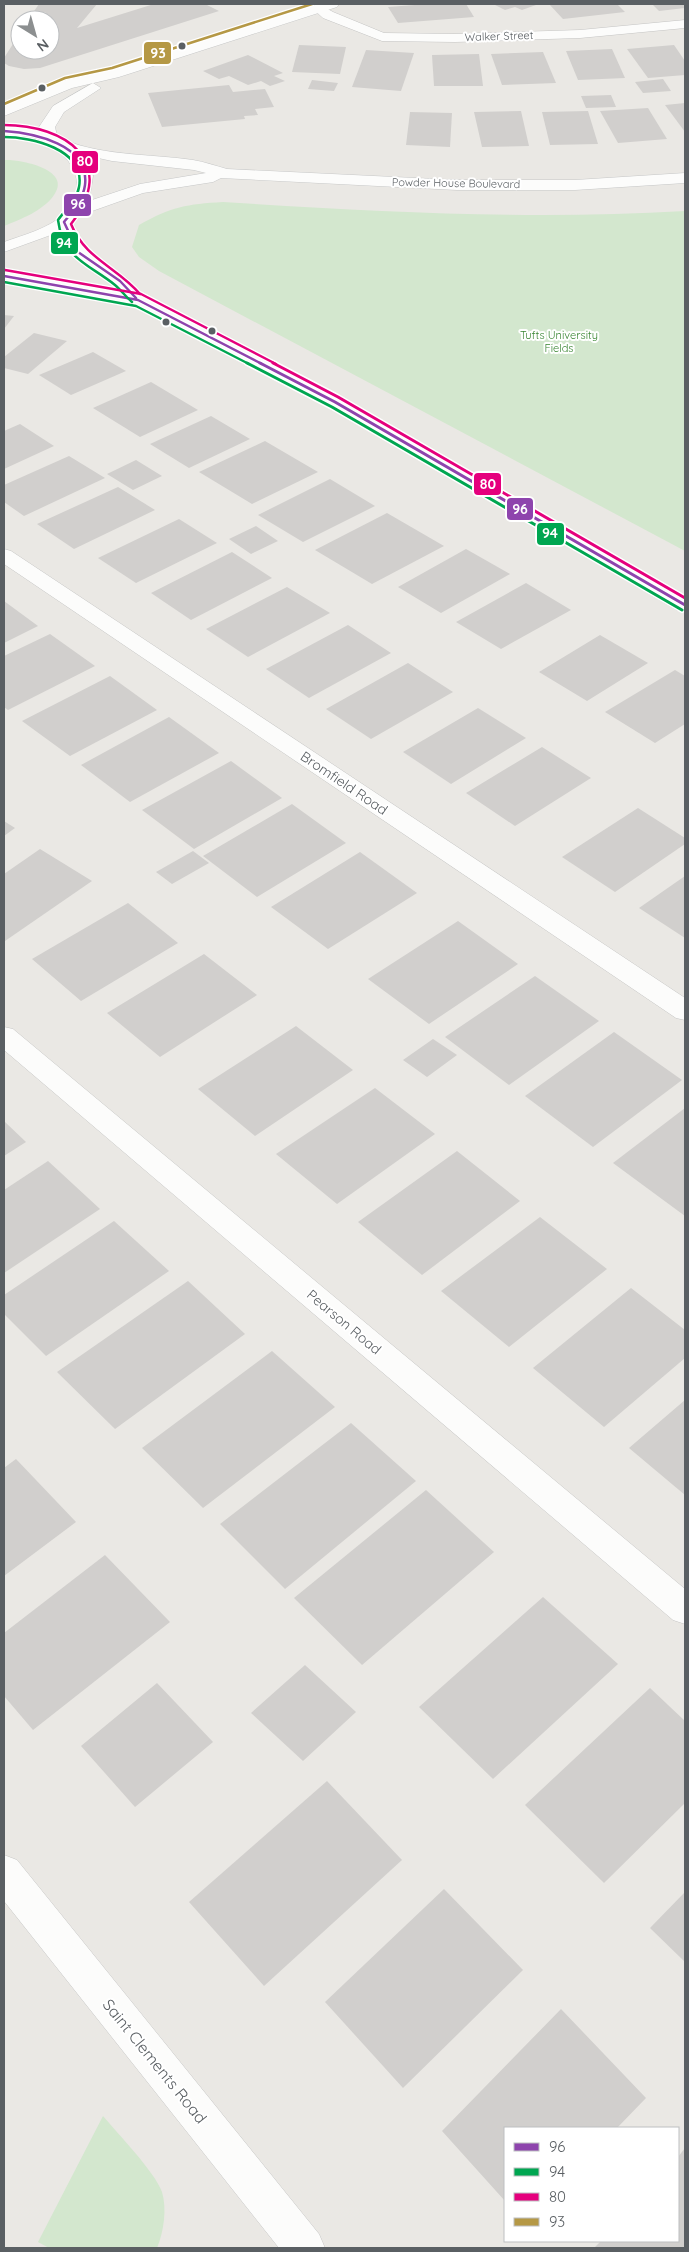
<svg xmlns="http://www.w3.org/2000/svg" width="689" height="2252" font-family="Quicksand,sans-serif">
	<rect width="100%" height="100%" fill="#eae8e4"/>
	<g fill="#d3e7ce">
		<path d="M4,160C19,159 73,169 54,195C43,211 21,219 4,226Z"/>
		<path d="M223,202C377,212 531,220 685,211V551L159,271L139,257L132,247L139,225C171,207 187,204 223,202Z"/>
		<path d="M103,2116C118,2134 155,2172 162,2192C167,2209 164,2231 157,2248H49L38,2242Z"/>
	</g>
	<g fill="#d1cfcd">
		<path d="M39,4H97L77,28L154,4H205L219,11L40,68L24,69L9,66L4,63V58L20,33V50H50V20H28Z"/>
		<path d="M428,4H466L474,17L398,23L388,7Z"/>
		<path d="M493,4H534L536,5L522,10L515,7L505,10Z"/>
		<path d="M549,4H617L625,12L563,19Z"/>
		<path d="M652,4H685V8L659,11Z"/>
		<path d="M299,45L346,47L340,74L292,72Z"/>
		<path d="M674,45L685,61V75L648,78L627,49Z"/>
		<path d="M612,49L625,78L578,80L566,51Z"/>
		<path d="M366,50L414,53L401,91L352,87Z"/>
		<path d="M543,52L556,83L502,85L491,54Z"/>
		<path d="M479,54L483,86H434L432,55Z"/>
		<path d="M248,55L283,73L274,76L285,81L270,86L261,81L248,85L229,76L219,79L203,71Z"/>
		<path d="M663,79L671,91L643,93L635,82Z"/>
		<path d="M312,80L338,83L334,91L308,89Z"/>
		<path d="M229,85L233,92L265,89L274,107L255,109L258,115L244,116L245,119L162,127L148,93Z"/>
		<path d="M611,95L616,107L586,108L581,96Z"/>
		<path d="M685,103V132L665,105Z"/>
		<path d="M648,108L667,139L618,143L600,111Z"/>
		<path d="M521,111L529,146L482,147L474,112Z"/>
		<path d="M588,111L598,144L550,145L542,112Z"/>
		<path d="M410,112L452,113L450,147L406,145Z"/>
		<path d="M4,315L14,316L4,329Z"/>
		<path d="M34,333L67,341L28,374L4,368V357Z"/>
		<path d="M93,352L126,371L71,395L39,375Z"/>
		<path d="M151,382L198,410L140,437L93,408Z"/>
		<path d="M211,416L250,439L189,468L150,444Z"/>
		<path d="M20,424L54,446L4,469V431Z"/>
		<path d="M265,441L318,472L252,504L199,472Z"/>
		<path d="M69,456L105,478L24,516L4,502V485Z"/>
		<path d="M136,460L162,476L133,490L107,474Z"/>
		<path d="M330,479L375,506L303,542L258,515Z"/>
		<path d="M118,487L155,510L74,549L37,524Z"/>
		<path d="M387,513L444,546L372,584L315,550Z"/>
		<path d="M179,519L217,543L136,583L98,558Z"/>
		<path d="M256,526L278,541L251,554L229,539Z"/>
		<path d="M466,549L510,574L441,613L398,587Z"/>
		<path d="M232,552L272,578L191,620L151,593Z"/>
		<path d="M526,583L571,610L501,649L456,622Z"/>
		<path d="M287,587L330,613L248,657L206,629Z"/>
		<path d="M4,601L38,626L4,643Z"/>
		<path d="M348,625L391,653L309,698L266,669Z"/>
		<path d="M50,634L95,666L8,710L4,707V656Z"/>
		<path d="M600,635L648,663L587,701L539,672Z"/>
		<path d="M408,663L453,692L371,739L326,709Z"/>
		<path d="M675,670L685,676V724L655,743L605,712Z"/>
		<path d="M110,676L157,710L70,756L22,721Z"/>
		<path d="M478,708L526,738L451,784L403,752Z"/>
		<path d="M169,717L219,753L130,802L81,765Z"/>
		<path d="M542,747L591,778L515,826L466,793Z"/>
		<path d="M231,761L282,798L194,849L142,810Z"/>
		<path d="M292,804L346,843L257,897L203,856Z"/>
		<path d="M638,808L685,838V844L615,892L562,857Z"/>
		<path d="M4,821L15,828L4,836Z"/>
		<path d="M40,849L92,881L5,941L4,874Z"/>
		<path d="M193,851L209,863L172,884L156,872Z"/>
		<path d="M360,852L417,893L328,949L271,907Z"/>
		<path d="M685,876V938L639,908Z"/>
		<path d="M128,903L178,943L81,1001L32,959Z"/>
		<path d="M458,921L518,964L429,1024L368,979Z"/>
		<path d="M204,954L257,995L160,1057L107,1013Z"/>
		<path d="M535,976L599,1021L509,1085L445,1037Z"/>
		<path d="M296,1026L353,1070L255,1136L198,1089Z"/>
		<path d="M614,1032L682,1080L593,1147L525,1096Z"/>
		<path d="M433,1039L457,1055L427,1077L403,1060Z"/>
		<path d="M375,1088L435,1134L337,1204L276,1154Z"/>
		<path d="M685,1108V1216L613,1163Z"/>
		<path d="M4,1121L26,1142L4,1156Z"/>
		<path d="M457,1151L520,1201L422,1275L358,1222Z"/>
		<path d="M48,1161L100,1209L4,1273V1190Z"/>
		<path d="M540,1217L607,1269L509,1347L441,1291Z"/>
		<path d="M114,1221L169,1271L46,1356L4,1314V1295Z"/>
		<path d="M188,1281L245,1334L115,1429L57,1372Z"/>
		<path d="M631,1288L685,1330V1358L604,1427L533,1368Z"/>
		<path d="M272,1351L335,1407L203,1508L142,1448Z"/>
		<path d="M685,1400V1495L629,1448Z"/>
		<path d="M351,1423L416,1481L285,1589L220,1524Z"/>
		<path d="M16,1459L76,1522L4,1576V1468Z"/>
		<path d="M426,1490L494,1552L362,1665L294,1598Z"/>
		<path d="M105,1555L170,1622L33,1730L4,1696V1633Z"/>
		<path d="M543,1597L618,1664L493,1779L419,1707Z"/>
		<path d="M305,1665L356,1712L303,1761L251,1713Z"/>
		<path d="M157,1683L213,1742L135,1807L81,1746Z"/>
		<path d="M650,1688L685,1721V1803L604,1883L525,1805Z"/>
		<path d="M327,1781L402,1860L264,1986L189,1902Z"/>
		<path d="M444,1889L523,1970L403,2088L325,2002Z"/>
		<path d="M685,1892V1962L650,1928Z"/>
		<path d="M561,2009L646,2098L617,2128H505V2201L442,2131Z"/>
		<path d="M685,2148V2248H594L601,2241H678V2157Z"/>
	</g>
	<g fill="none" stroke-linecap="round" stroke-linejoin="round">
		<defs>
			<g id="street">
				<path d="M319,4L333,12L384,33L455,34L580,30L685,20V28L580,38L455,42L382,41L323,18L312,8Z"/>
				<path d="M4,549L11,551L685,998V1020L676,1018L4,564Z"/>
				<path d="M4,1027L13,1029L685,1589V1624L673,1620L4,1050Z"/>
				<path d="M4,1855L17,1860L319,2234L325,2248H279L4,1901Z"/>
			</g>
			<g id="secondary">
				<path d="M318,4H339L337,7L119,77L72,88L4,116V105L62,81L110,70Z"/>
				<path d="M93,83L101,88L64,112L55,127L57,136C92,156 153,154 193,160C205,162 216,166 227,169L457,180H575L685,173V183L575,190H457L221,178L213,182L143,193L81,215L73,223C83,254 96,257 121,274C130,280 137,289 144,296L342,398L685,596V611L677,610L328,406L133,304L4,281V271L120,291C97,269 71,265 59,232L4,252V242C23,235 48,229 64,214C93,186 70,151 38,139C28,135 15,136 4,136V126L40,130L39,127L53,106ZM80,154L112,161L194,170L206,173L140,184L89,201L93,176Z"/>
			</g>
		</defs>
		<use href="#street" stroke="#c5c5c4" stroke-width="1"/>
		<use href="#secondary" stroke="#c6c7c7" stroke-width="1"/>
		<use href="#street" fill="#fcfcfb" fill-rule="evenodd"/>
		<use href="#secondary" fill="#fcfcfb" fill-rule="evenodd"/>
		<defs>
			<g id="bus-1-far1">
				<path d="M4,131C33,133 90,144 85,185C83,200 73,211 64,222L78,252L120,281L136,298"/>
				<path d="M4,276L138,300L262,364"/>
			</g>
			<path id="bus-1" d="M260,363L335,402L685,605"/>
			<g id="bus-2-far1">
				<path d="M4,137C31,137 86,149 79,187C77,200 65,210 58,220C63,259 89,264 115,285C121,290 126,297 132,302"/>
				<path d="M4,282L136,306L249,364"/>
			</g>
			<path id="bus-2" d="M247,363L332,407L682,610"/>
			<g id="bus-3-far1">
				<path d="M4,125C66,125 119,162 71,224C85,259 117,267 140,294"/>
				<path d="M5,270L141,294L276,364"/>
			</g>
			<path id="bus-3" d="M273,363L338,397L685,598"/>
			<path id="bus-4" d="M4,104L65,78L112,68L312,4"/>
		</defs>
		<use href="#bus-1-far1" stroke="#fff" stroke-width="5"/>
		<use href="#bus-1" stroke="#fff" stroke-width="6"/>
		<use href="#bus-2-far1" stroke="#fff" stroke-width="5"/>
		<use href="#bus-2" stroke="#fff" stroke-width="6"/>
		<use href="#bus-3-far1" stroke="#fff" stroke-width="5"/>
		<use href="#bus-3" stroke="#fff" stroke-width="6"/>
		<use href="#bus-4" stroke="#fff" stroke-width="5"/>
		<use href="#bus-1-far1" stroke="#8e44ad" stroke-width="2.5"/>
		<use href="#bus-1" stroke="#8e44ad" stroke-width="3"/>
		<use href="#bus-2-far1" stroke="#00a651" stroke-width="2.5"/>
		<use href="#bus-2" stroke="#00a651" stroke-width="3"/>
		<use href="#bus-3-far1" stroke="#e5007d" stroke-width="2.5"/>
		<use href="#bus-3" stroke="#e5007d" stroke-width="3"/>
		<use href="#bus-4" stroke="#b59845" stroke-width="2.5"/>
	</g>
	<g fill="#5a5f63" stroke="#fff" stroke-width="2">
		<circle cx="182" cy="46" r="4.5"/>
		<circle cx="42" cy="88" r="4.5"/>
		<circle cx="166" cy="322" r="4.5"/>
		<circle cx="212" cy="331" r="4.5"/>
	</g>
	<g text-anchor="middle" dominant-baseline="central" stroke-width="4" stroke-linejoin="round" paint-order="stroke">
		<g font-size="11" fill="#5a5f63" stroke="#fff">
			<text transform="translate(499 36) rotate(-2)">Walker Street</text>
			<text transform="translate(456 183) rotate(1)">Powder House Boulevard</text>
		</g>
		<g font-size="11" fill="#378430" stroke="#fff">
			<text x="559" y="335">Tufts University<tspan x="559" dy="13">Fields</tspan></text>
		</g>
		<g font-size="14" fill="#5a5f63" stroke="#fff">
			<text transform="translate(344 783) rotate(34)">Bromfield Road</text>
			<text transform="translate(344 1322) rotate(40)">Pearson Road</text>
		</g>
		<g font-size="16" fill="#5a5f63" stroke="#fff">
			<text transform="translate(155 2061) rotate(51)">Saint Clements Road</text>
		</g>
	</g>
	<g stroke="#fff" stroke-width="2">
		<rect x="143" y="41" width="29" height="24" rx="5" fill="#b59845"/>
		<rect x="71" y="150" width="28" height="24" rx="5" fill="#e5007d"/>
		<rect x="63" y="193" width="29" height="24" rx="5" fill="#8e44ad"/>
		<rect x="50" y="231" width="29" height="24" rx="5" fill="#00a651"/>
		<rect x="473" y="472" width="29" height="24" rx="5" fill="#e5007d"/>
		<rect x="506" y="497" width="28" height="24" rx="5" fill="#8e44ad"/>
		<rect x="536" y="522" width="29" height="24" rx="5" fill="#00a651"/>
	</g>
	<g font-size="14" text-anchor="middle" font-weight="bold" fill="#fff">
		<text x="158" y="58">93</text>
		<text x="85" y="166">80</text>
		<text x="78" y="209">96</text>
		<text x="64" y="248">94</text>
		<text x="488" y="489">80</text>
		<text x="520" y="514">96</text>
		<text x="550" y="538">94</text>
	</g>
	<rect width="689" height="2252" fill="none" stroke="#5a5f63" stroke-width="10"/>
	<rect x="504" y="2127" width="175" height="115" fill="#ffffff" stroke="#bdbfc1"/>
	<rect x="514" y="2143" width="25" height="8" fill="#8e44ad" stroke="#bdbfc1"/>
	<text x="549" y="2152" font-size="15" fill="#5a5f63">96</text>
	<rect x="514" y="2168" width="25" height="8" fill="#00a651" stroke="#bdbfc1"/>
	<text x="549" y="2177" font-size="15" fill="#5a5f63">94</text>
	<rect x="514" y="2193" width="25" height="8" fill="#e5007d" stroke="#bdbfc1"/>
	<text x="549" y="2202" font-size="15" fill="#5a5f63">80</text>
	<rect x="514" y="2218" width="25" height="8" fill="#b59845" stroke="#bdbfc1"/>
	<text x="549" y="2227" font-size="15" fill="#5a5f63">93</text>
	<g transform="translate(35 35) rotate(143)"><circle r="24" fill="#ffffff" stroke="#bdbfc1"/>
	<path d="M0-4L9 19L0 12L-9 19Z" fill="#8c8f90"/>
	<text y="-8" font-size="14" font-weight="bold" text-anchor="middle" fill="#5a5f63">N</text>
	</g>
</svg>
